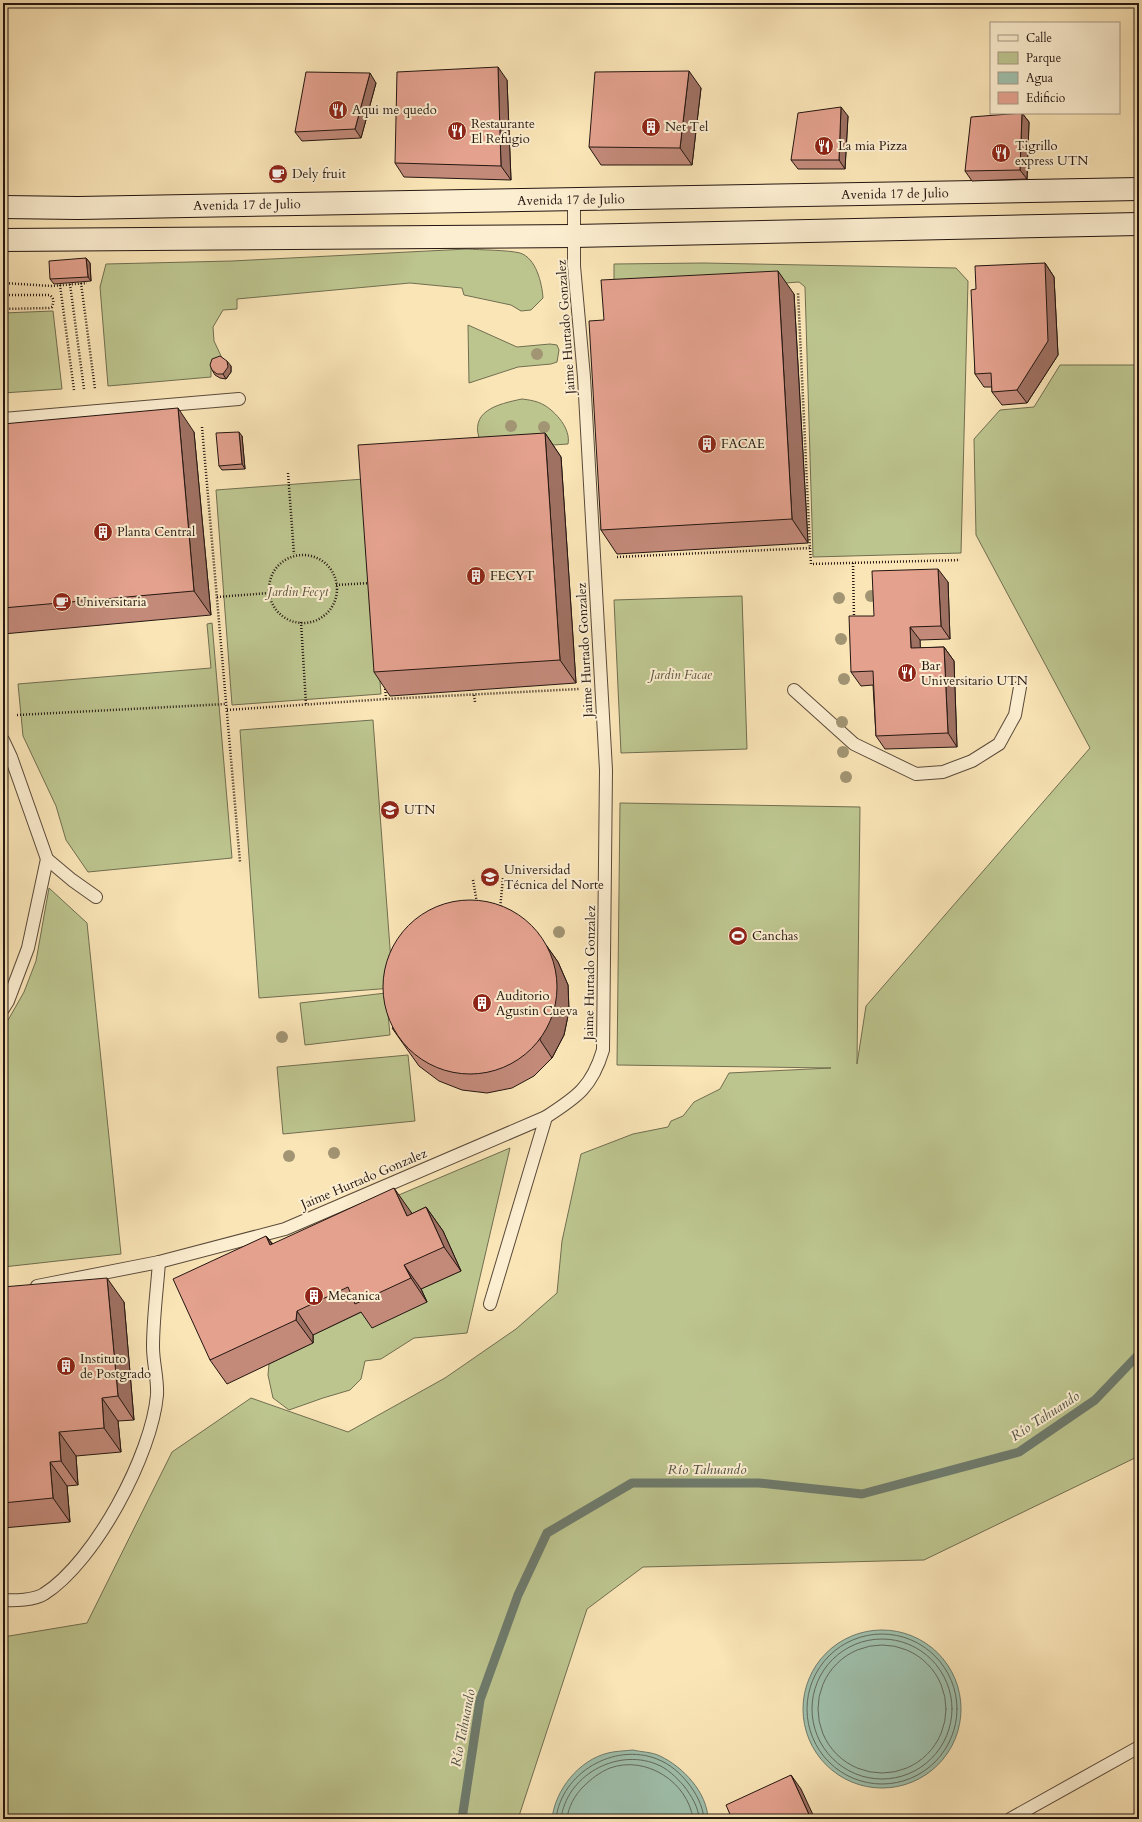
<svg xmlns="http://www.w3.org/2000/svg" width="1142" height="1822" font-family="Cardo,serif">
	<rect width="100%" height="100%" fill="#fae5b7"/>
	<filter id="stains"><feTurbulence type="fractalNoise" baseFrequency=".005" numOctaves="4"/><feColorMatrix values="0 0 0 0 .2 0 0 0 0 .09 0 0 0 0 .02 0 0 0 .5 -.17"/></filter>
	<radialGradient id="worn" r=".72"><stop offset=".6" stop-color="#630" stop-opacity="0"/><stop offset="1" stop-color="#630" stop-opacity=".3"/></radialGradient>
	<g fill="#bdc58f" stroke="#706e50">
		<path d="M467,249C481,250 508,250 520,253C536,258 542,283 543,298L531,310L521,311L511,305L464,295L462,288L410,283L237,299V309L223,310L213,327L214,341L222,358L211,365V377L108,386L100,287L106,264L232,261Z"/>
		<path d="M704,263L956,268L968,281L961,553L813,557L805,287L799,282L614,296V264Z"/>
		<path d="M53,311L62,389L3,393V313Z"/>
		<path d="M468,325L517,347L550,344L557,345L559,350L557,362L551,364L518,367L469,383Z"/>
		<path d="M1060,365H1139V1456L924,1560L643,1567L587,1609L518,1819H3V1637L87,1623L172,1452L251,1398L348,1432L445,1378L516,1329L557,1293L562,1241L581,1154L633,1134L668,1127L671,1121L683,1116L694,1102L720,1089L729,1073L831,1068L617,1065L620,803L860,807L857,1064L866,1006L1090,748L976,535L974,439L1000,410L1034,407Z"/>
		<path d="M522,399C530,400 537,401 544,405C556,412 571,429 568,444L493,449L481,443C467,411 498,404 522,399Z"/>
		<path d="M364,479L381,694L232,705L216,490Z"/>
		<path d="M742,596L747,749L621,753L614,600Z"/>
		<path d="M212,623L232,858L88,872L66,840L56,806L23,736L18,684L211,668L207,624Z"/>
		<path d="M373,720L393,988L259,998L240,730Z"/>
		<path d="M49,888L87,923L121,1254L3,1267V1029L24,992L36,961Z"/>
		<path d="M386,993L390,1035L305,1045L300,1003Z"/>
		<path d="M408,1055L415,1121L283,1134L277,1067Z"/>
		<path d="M510,1148L467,1333L414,1338L381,1359L365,1361L361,1379L350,1390L323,1398L289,1410L273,1398L268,1375L269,1364L313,1343V1335L364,1311L427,1302L421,1289L461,1271L278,1246Z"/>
	</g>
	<g fill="#9fbfab" stroke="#6e7b6d">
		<circle cx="882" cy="1709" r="79"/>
		<path d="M633,1750C641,1752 652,1752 660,1756C683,1767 707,1792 708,1819H552C555,1790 579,1760 608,1753C616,1751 624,1751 633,1750Z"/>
	</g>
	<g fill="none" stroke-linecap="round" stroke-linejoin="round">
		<g stroke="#626a5e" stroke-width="1">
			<circle cx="882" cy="1709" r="75"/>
			<circle cx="882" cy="1709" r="70"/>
			<circle cx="882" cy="1709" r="64"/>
			<path d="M556,1819C561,1773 614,1742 657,1759C670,1764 680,1773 688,1783C696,1793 703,1806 704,1819"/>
			<path d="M561,1819C566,1776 616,1748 656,1764C667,1768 676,1777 684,1786C691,1795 699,1808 699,1819"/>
			<path d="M567,1819C568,1807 575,1795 583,1787C591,1779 600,1772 610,1768C646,1755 688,1782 693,1819"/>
		</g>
		<path stroke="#6e7b6d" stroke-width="9" d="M462,1819L480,1700L518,1595L547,1533L632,1483H759L862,1494L1019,1452L1095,1400L1139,1354"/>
		<defs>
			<g id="lane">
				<path d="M3,419L239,399"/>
				<path d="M794,690L854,744L916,774L943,772L972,761L999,744L1015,715L1020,687"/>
				<path d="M3,740L11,757L47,859L72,880L96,897"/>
				<path d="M3,1009L8,1001L28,948L47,859"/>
				<path d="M37,1286L159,1262L285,1229L546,1117C577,1097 592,1087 603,1050L606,770L584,377L574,266V200"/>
				<path d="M490,1304L546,1117"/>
				<path d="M3,1600C14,1601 35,1600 44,1594C95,1562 152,1454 157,1395C158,1379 153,1363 153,1347C153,1319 157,1290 159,1262"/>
				<path d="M1010,1819L1139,1747"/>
			</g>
			<g id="secondary">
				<path d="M3,207L78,208L1139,189"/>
				<path d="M3,240L574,236L1139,224"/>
			</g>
		</defs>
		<use href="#lane" stroke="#5a4a3a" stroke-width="14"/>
		<use href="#secondary" stroke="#241611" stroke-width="24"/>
		<g stroke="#241611" stroke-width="2.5" stroke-dasharray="1 2" stroke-linecap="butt">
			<path d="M3,283L52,286L87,283"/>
			<path d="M81,283L95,389"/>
			<path d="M70,284L84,389"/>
			<path d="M60,285L74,390"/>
			<path d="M3,295H50C54,299 54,301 52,307L49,308L3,309"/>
			<path d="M202,427L240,862"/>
			<path d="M288,473L294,554"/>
			<path d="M810,548L811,564L960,560"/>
			<circle cx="303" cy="589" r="34"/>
			<path d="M617,557L810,548L798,292"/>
			<path d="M853,563L854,618"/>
			<path d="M336,585L370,583"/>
			<path d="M217,597L269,593"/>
			<path d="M301,622L306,704"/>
			<path d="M385,686L386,699"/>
			<path d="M474,695L475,702"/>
			<path d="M227,710L386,699L579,689"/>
			<path d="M17,715L226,704"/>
			<path d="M473,880L477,903"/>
			<path d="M500,909L503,878"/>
		</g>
		<use href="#lane" stroke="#fceed0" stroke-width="12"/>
		<use href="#secondary" stroke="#fceed0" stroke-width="22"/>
	</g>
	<g fill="#a29574">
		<circle cx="537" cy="354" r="6"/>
		<circle cx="511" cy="426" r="6"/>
		<circle cx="544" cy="427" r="6"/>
		<circle cx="871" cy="596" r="6"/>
		<circle cx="839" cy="598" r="6"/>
		<circle cx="841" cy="639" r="6"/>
		<circle cx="844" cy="679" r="6"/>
		<circle cx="842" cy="722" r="6"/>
		<circle cx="843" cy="752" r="6"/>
		<circle cx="846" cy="777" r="6"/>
		<circle cx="559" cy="932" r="6"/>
		<circle cx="282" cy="1037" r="6"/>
		<circle cx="334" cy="1153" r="6"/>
		<circle cx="289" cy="1156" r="6"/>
	</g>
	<g fill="#c38a7a" stroke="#241611">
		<path d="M507,80L511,180L404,177L395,163Z"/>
		<path d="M376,83L361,138L302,141L295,132Z"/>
		<path d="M701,88L692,165H601L589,147Z"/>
		<path d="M1022,113L1029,122L1027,179L972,181L965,171Z"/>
		<path d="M848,116L845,169H798L791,160Z"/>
		<path d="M86,258L90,263L91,281L54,284L50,279Z"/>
		<path d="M1045,263L1054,277L1058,355L1027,403L1002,405L992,392V387H984L975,374L976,289Z"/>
		<path d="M794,294L808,543L617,554L601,530L604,320Z"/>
		<path d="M231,366V372L226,379L220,378L215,375L212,370Z"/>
		<path d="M3,424L194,432L211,615L3,634Z"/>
		<path d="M545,433L561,457L576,683L390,696L374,672Z"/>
		<path d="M242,436L245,469L222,470L219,466Z"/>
		<path d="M948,582L950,639L920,640V648L944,647L954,661L957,747L885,749L876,736L873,685L861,686L851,672L874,616Z"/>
		<path d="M546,945L558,962L568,985L569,1011L564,1035L552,1058L534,1076L512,1088L487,1093L462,1090L439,1081L419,1066L392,1028Z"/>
		<path d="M426,1207L443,1231L461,1271L421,1289L427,1302L372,1328L361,1312L313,1335V1343L227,1384L210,1360L266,1236L273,1244L411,1212L412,1214Z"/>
		<path d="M3,1287L124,1302L134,1420L118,1421L121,1452L76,1456L78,1485L67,1486L70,1522L3,1528Z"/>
	</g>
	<g fill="#9f7163" stroke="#241611">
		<path d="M498,67L507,80L511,180L501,166Z"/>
		<path d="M689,71L701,88L692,165L680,148Z"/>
		<path d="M370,73L376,83L361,138L355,129Z"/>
		<path d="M841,107L848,116L845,169L839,160Z"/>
		<path d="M1022,113L1029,122L1027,179L1020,170Z"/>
		<path d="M86,258L90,263L91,281L88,277Z"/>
		<path d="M1045,263L1054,277L1058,355L1027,403L1017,390Z"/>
		<path d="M778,271L794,294L808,543L792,519Z"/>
		<path d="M227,361L231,366V372L226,379L223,374Z"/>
		<path d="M178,408L194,432L211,615L194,591Z"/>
		<path d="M239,432L242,436L245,469L242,464Z"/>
		<path d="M545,433L561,457L576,683L560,660Z"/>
		<path d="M938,569L948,582L950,639L941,626Z"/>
		<path d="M910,627L920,640L921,662L911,648Z"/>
		<path d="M944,647L954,661L957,747L948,733Z"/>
		<path d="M546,945L558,962L568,985L569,1011L564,1035L552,1058L540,1040Z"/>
		<path d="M394,1188L411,1212L424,1240L407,1216Z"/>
		<path d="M426,1207L443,1231L461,1271L444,1247Z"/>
		<path d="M266,1236L283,1259L270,1245Z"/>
		<path d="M404,1265L421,1289L427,1302L411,1278Z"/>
		<path d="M107,1278L124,1302L134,1420L118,1396Z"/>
		<path d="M297,1311L313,1335V1343L296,1320Z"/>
		<path d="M102,1398L118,1421L121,1452L104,1428Z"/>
		<path d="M59,1432L76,1456L78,1485L61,1461Z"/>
		<path d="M50,1462L67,1486L70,1522L53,1498Z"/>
		<path d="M791,1775L801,1789L815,1819H811Z"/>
	</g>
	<g fill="#e3a18e" stroke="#241611">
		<path d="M498,67L501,166L395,163L397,72Z"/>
		<path d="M689,71L680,148L589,147L595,72Z"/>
		<path d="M306,72L370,73L355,129L295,132Z"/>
		<path d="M841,107L839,160H791L798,113Z"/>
		<path d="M1022,113L1020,170L965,171L971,117Z"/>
		<path d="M86,258L88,277L50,279L49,261Z"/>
		<path d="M1045,263L1048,341L1017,390L992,392L991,373L975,374L971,290L976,289L975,266Z"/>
		<path d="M778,271L792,519L601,530L589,321L604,320L601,280Z"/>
		<path d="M220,356L227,361L228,367L223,374H217L212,370L210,365L212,359Z"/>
		<path d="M178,408L194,591L3,608V424Z"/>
		<path d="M239,432L242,464L219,466L216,433Z"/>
		<path d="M545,433L560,660L374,672L358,445Z"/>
		<path d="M938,569L941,626L910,627L911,648L944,647L948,733L876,736L873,671L851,672L849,616H874L872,571Z"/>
		<circle cx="470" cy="987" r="87"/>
		<path d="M394,1188L407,1216L426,1207L444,1247L404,1265L411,1278L355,1304L348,1287L297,1311L296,1320L210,1360L173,1279L266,1236L270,1245Z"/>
		<path d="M107,1278L118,1396L102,1398L104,1428L59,1432L61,1461L50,1462L53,1498L3,1503V1287Z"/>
		<path d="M791,1775L811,1819H732L726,1805Z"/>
	</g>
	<defs>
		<symbol id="restaurant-disc" viewBox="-11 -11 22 22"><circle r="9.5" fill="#8f2418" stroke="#fceed0"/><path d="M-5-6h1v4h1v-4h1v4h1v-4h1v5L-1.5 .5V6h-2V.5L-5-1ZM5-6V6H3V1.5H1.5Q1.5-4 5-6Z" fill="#fff"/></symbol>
		<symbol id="building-disc" viewBox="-11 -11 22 22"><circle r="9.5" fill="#8f2418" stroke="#fceed0"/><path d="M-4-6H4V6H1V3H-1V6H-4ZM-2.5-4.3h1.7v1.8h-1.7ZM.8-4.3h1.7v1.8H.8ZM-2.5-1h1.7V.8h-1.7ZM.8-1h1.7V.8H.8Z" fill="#fff"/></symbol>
		<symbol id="cafe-disc" viewBox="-11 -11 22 22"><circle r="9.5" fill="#8f2418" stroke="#fceed0"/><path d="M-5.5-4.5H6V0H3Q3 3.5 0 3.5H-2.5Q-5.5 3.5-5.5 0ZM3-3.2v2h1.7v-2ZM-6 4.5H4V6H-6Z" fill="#fff"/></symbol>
		<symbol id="university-disc" viewBox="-11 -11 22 22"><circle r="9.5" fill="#8f2418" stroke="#fceed0"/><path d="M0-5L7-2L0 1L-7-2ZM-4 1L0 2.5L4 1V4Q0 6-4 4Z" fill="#fff"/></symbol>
		<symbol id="stadium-disc" viewBox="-11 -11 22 22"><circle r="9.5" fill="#8f2418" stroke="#fceed0"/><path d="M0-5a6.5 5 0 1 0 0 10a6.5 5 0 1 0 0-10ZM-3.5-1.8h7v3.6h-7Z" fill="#fff"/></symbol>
	</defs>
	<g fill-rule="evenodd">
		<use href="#restaurant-disc" x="327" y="99" width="22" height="22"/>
		<use href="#building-disc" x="640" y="116" width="22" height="22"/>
		<use href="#restaurant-disc" x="446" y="120" width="22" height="22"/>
		<use href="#restaurant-disc" x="813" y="135" width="22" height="22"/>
		<use href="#restaurant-disc" x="990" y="142" width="22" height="22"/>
		<use href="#cafe-disc" x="267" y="163" width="22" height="22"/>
		<use href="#building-disc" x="696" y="433" width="22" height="22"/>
		<use href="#building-disc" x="92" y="521" width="22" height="22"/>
		<use href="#building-disc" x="465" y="565" width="22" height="22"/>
		<use href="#cafe-disc" x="51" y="591" width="22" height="22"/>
		<use href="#restaurant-disc" x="896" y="662" width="22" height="22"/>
		<use href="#university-disc" x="379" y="799" width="22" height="22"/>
		<use href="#university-disc" x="479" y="866" width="22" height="22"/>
		<use href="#stadium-disc" x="727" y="925" width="22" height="22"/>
		<use href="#building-disc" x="471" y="992" width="22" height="22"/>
		<use href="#building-disc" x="303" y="1285" width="22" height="22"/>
		<use href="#building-disc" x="55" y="1355" width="22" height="22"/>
	</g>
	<g text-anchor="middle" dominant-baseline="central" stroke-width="4" stroke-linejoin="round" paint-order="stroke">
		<g font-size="13" fill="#241611" stroke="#fceed0" text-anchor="start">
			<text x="352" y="110">Aqui me quedo</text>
			<text x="471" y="124">Restaurante<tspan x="471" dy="15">El Refugio</tspan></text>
			<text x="665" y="127">Net Tel</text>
			<text x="838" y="146">La mia Pizza</text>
			<text x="1015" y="146">Tigrillo<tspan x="1015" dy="15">express UTN</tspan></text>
			<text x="292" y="174">Dely fruit</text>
			<text x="721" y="444">FACAE</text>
			<text x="117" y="532">Planta Central</text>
			<text x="490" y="576">FECYT</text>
			<text x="76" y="602">Universitaria</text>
			<text x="921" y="666">Bar<tspan x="921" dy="15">Universitario UTN</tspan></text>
			<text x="404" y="810">UTN</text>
			<text x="504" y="870">Universidad<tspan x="504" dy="15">Técnica del Norte</tspan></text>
			<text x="752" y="936">Canchas</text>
			<text x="496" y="996">Auditorio<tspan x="496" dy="15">Agustin Cueva</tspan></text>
			<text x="328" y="1296">Mecanica</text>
			<text x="80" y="1359">Instituto<tspan x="80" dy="15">de Postgrado</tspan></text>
		</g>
		<g font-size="13" fill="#241611" stroke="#fceed0">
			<text transform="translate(895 194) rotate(-1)">Avenida 17 de Julio</text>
			<text transform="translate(571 200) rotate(-1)">Avenida 17 de Julio</text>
			<text transform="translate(247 205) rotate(-1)">Avenida 17 de Julio</text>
			<text transform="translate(566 327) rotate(-94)">Jaime Hurtado Gonzalez</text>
			<text transform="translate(585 650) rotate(-93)">Jaime Hurtado Gonzalez</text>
			<text transform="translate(590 973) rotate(-89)">Jaime Hurtado Gonzalez</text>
			<text transform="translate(364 1179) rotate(-23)">Jaime Hurtado Gonzalez</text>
		</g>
		<g font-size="13" font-style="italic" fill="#5a533d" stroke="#fceed0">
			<text x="298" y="592">Jardin Fecyt</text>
			<text x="681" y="675">Jardin Facae</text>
		</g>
		<g font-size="14" font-style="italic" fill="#4f5147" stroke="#fceed0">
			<text transform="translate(1045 1416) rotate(-33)">Río Tahuando</text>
			<text x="707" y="1469">Río Tahuando</text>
			<text transform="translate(463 1728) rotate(-79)">Río Tahuando</text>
		</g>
	</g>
	<rect width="1142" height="1822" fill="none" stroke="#fae5b7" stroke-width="16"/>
	<rect x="4" y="4" width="1134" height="1814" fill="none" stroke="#241611" stroke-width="2"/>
	<rect x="8" y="8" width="1126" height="1806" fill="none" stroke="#241611"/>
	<rect x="990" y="22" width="130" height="92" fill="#fceed0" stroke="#a69884"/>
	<rect x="998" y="35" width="20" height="6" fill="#fceed0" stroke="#a69884"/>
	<text x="1026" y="42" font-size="12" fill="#241611">Calle</text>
	<rect x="998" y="52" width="20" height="12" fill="#bdc58f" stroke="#a69884"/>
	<text x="1026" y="62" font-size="12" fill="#241611">Parque</text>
	<rect x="998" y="72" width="20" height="12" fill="#9fbfab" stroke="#a69884"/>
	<text x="1026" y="82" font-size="12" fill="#241611">Agua</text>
	<rect x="998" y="92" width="20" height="12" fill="#e3a18e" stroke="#a69884"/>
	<text x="1026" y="102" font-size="12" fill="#241611">Edificio</text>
	<rect width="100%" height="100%" filter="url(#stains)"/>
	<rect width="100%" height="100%" fill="url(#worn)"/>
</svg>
